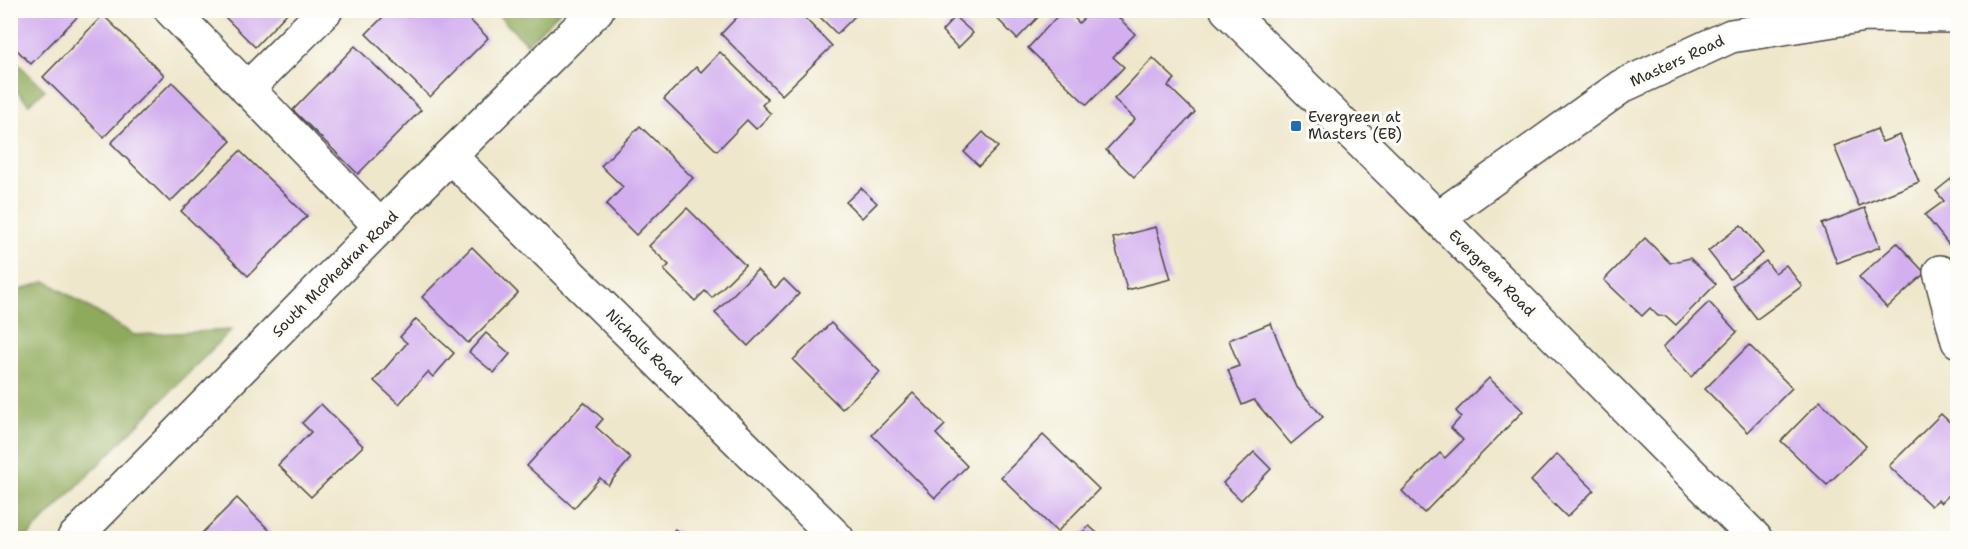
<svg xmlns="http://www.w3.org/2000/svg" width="1968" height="549" font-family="'Shantell Sans',sans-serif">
	<rect width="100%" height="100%" fill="#fdfcf7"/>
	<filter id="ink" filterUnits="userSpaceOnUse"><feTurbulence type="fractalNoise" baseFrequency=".0167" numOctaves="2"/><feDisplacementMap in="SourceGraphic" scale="12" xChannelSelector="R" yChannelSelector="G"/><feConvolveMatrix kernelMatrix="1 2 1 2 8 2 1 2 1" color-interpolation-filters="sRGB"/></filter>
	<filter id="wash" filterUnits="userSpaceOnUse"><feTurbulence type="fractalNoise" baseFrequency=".008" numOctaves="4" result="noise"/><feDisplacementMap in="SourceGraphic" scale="24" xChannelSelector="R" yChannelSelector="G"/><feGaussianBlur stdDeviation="1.35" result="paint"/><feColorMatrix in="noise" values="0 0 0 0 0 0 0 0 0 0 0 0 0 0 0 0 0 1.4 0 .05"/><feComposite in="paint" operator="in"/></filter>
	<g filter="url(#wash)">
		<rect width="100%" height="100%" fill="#efe7cb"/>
		<g fill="#8faa5c" stroke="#5d6a44" stroke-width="1.5">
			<path d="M494,11H560L527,44Z"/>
			<path d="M10,56L45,90L29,104L11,85Z"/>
			<path d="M46,281L134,335L231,330L26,538H11V293Z"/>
		</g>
		<g id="blocks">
			<g fill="#d3afef">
				<path d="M10,10H84L31,64L10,43Z"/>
				<path d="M218,10H290L255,47Z"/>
				<path d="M390,10H460L488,38L430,97L366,34Z"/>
				<path d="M744,10H770L775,15L780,10H797L832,46L782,95L721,34Z"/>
				<path d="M813,10H861L837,34Z"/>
				<path d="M989,10H1045L1017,39Z"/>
				<path d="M1063,10H1067L1079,23L1092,10H1111L1135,34L1113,57L1124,67L1087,105L1028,48Z"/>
				<path d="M103,15L164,75L104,137L43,77Z"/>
				<path d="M955,17L973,33L958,48L942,31Z"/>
				<path d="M355,46L421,110L358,174L293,110Z"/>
				<path d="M720,52L768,99L762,105L771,114L756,129L747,120L717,151L664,99L696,67L701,72Z"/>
				<path d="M1153,58L1175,79L1168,86L1195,112L1134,177L1106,150L1135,119L1114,99Z"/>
				<path d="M172,82L231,141L170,202L111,143Z"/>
				<path d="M640,126L693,178L636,235L606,205L623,187L601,166Z"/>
				<path d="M1877,129L1882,142L1900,135L1919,182L1859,206L1834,146Z"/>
				<path d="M983,132L998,147L979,166L964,152Z"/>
				<path d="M240,151L307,216L248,276L181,211Z"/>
				<path d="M1951,179L1958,188V239L1949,245L1925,215L1944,201L1936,191Z"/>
				<path d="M861,188L877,203L862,218L846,202Z"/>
				<path d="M687,208L745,265L712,298L705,291L695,301L664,270L669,265L649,246Z"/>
				<path d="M1865,208L1880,247L1837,263L1822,224Z"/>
				<path d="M1741,225L1763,253L1730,279L1708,251Z"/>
				<path d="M1156,227L1171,279L1127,290L1113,238Z"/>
				<path d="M1645,238L1670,263L1690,258L1716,284L1676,325L1666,316H1658L1650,308L1642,316L1604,280Z"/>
				<path d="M1897,243L1925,273L1887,308L1859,277Z"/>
				<path d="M472,247L518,293L468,343L422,297Z"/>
				<path d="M1766,261L1775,273L1786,265L1802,286L1757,319L1732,286Z"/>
				<path d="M757,270L775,288L784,279L799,294L748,346L715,313Z"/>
				<path d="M1709,302L1737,332L1691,377L1663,347Z"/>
				<path d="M416,319L454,353L433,377L428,372L399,404L374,381L407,343L400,337Z"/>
				<path d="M831,323L880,372L842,409L793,360Z"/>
				<path d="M1271,323L1295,385L1323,417L1291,444L1254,400L1242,405L1228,370L1239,366L1229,340Z"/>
				<path d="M486,333L510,354L494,373L469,352Z"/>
				<path d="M1749,345L1792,388L1748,432L1705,389Z"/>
				<path d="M1489,378L1523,411L1424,513L1402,491L1440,453L1445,458L1463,440L1451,428L1461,417L1456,411Z"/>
				<path d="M913,393L945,425L936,434L967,466L935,498L872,435Z"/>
				<path d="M1820,401L1866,446L1827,485L1781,441Z"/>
				<path d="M584,402L603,419L596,427L631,458L608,485L600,478L574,508L527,466Z"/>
				<path d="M321,404L363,446L311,497L278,465L311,432L302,423Z"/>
				<path d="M1941,414L1958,430V486L1941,503L1938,500L1931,506L1889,466Z"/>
				<path d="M1043,435L1099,489L1057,532L1001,477Z"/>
				<path d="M1254,452L1271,469L1241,500L1223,483Z"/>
				<path d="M1557,454L1594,490L1567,517L1531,481Z"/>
				<path d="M237,498L275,536L273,538H197Z"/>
				<path d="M1958,499V513L1951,506Z"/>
				<path d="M1089,526L1103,538H1077Z"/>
				<path d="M675,529L684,538H666Z"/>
			</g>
		</g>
	</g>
	<g filter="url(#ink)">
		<use href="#blocks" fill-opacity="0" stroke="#484743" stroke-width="1.5"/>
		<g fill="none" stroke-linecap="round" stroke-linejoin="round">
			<defs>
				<g id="street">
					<path d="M171,10L381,227"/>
					<path d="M247,89L326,10"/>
					<path d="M450,156L837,538"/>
					<path d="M1438,218L1622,86L1731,36L1866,15L1958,16"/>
					<path d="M1940,272L1958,341"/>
				</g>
				<g id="secondary">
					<path d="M1227,10L1438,218L1755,538"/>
					<path d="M74,538L450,156L597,10"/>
				</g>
			</defs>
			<use href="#street" stroke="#484743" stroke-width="36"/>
			<use href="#secondary" stroke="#484743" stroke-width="36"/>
			<use href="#street" stroke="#fff" stroke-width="33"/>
			<use href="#secondary" stroke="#fff" stroke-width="33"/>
		</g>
	</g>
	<rect fill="#1f6fb2" stroke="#fdfcf7" stroke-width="2" x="1290" y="120" width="12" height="12" rx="3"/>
	<g text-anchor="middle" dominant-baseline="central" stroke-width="6" stroke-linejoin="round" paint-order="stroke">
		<g font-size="15" fill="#2b2b2b" stroke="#fdfcf7">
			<text transform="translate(1677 61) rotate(-25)">Masters Road</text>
			<text transform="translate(1492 273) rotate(45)">Evergreen Road</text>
			<text transform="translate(335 274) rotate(-45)">South McPhedran Road</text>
			<text transform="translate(644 347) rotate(45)">Nicholls Road</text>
		</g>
		<g font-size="15" fill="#2b2b2b" stroke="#fdfcf7" text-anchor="start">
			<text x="1308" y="117">Evergreen at<tspan x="1308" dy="17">Masters (EB)</tspan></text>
		</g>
	</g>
	<rect width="1968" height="549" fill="none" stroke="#fdfcf7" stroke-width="36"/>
</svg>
